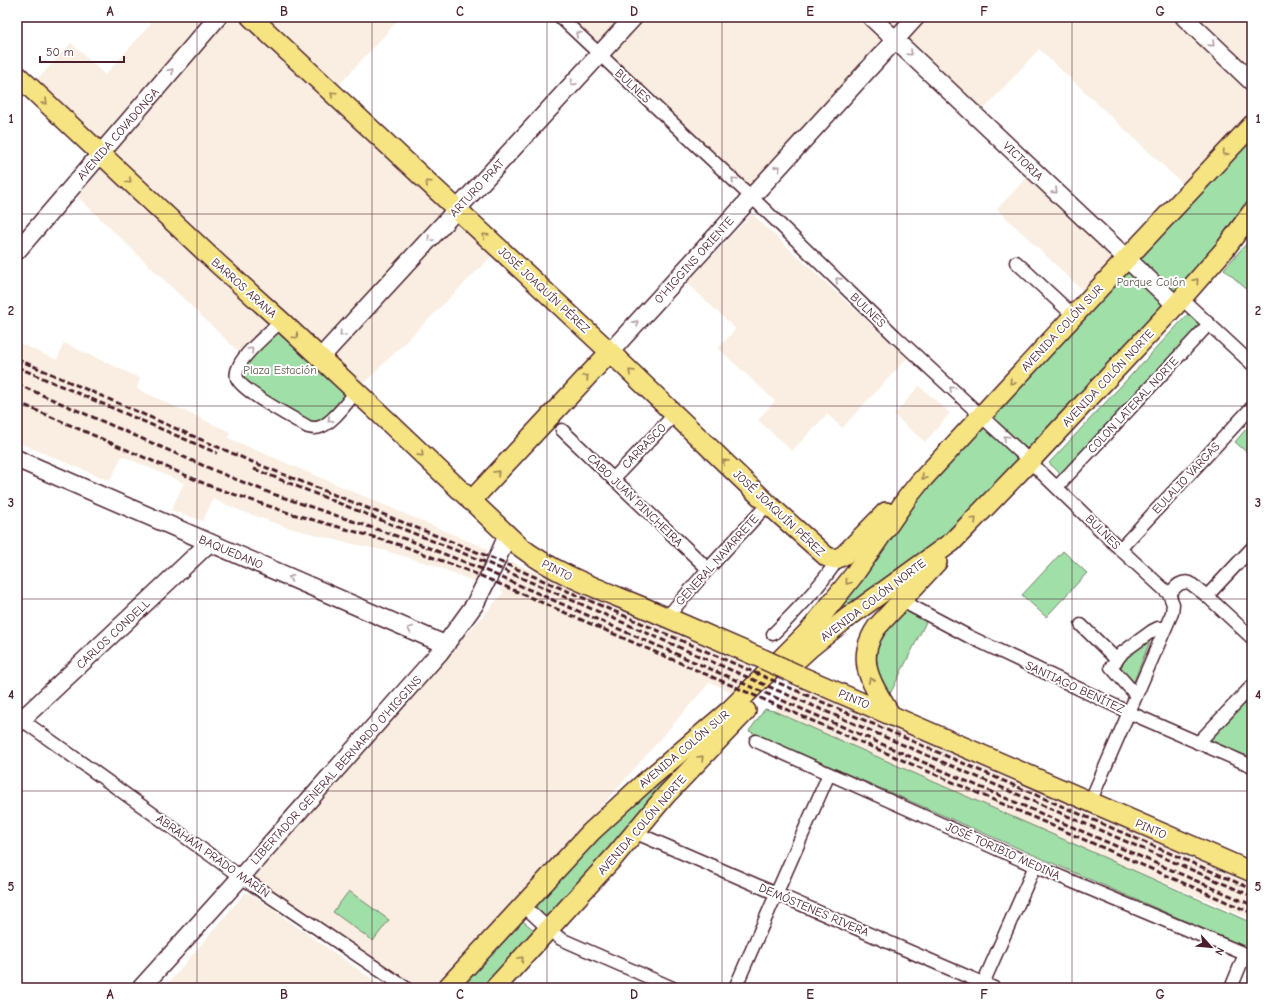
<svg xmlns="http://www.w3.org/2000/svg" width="1269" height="1005" font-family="'Comic Neue',sans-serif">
	<rect width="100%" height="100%" fill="#fff"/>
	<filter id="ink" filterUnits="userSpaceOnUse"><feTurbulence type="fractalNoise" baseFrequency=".025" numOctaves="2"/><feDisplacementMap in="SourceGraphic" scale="8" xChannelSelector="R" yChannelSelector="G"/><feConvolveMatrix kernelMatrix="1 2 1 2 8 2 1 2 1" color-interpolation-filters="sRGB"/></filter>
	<g filter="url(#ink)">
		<g fill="#f9eee1">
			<path d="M143,17H401L327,98L494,254L361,386L284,310L242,355L78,197L112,155L35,82L71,43L105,75L151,24Z"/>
			<path d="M568,17H1252V110L1183,184L1039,49L982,111L895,28L751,188Z"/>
			<path d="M1031,173L1117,255L1083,291L997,209Z"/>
			<path d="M752,214L907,358L842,428L827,414L792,451L758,420L775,401L718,348L736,329L687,283Z"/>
			<path d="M17,342L57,360L64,343L140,378L137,389L230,432L228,438L487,549L485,562L482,569L475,582L433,565L383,550L343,542L283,526L241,511L213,499L203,521L171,510L184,483L122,456L110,481L17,442Z"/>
			<path d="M919,386L950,413L925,442L894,415Z"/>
			<path d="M512,562L753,666L738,688L735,694L710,682L593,816L433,988H417L249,876L323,796L504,592L500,590Z"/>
			<path d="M797,685L1252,884V919L1136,871L774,711Z"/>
			<path d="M249,893L385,988H164L244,894Z"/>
		</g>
		<g fill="#a0dfa8" stroke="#757f6a">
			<path d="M1252,130V198L1231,223L1228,234L964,523L822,628L906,509Z"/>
			<path d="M1247,243L1252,248V294L1224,269Z"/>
			<path d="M1189,313L1202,325L1062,475L1049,463Z"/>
			<path d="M279,328L347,394L329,415L319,421H309L251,387C249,385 246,383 245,380C237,366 270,338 279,328Z"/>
			<path d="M1252,422V457L1235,442Z"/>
			<path d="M1063,551L1087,573L1046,617L1022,595Z"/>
			<path d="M902,608L927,620L887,700L874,674L877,634Z"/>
			<path d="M1154,631L1133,684L1122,670L1121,665L1126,657Z"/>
			<path d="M1252,687V761L1203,739Z"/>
			<path d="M765,709L774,711L1252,923V950L749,731Z"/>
			<path d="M698,750L630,824L548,919L532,905L612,822Z"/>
			<path d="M349,891L389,920L373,941L333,912Z"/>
			<path d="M519,918L539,934L488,988H456Z"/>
		</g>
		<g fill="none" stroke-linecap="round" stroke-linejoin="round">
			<defs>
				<g id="street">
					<path d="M560,17L763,208L895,336L1019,451L1120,549L1169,594L1173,604L1172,613L1090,802"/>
					<path d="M1016,262L1074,316"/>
					<path d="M1181,298L1252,364"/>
					<path d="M281,321C270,332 244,353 239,366C237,370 236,375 237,378C241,391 295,419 308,427C312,428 316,429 320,427C333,423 347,402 356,392"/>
					<path d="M562,430L708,569"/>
					<path d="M613,479L675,414"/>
					<path d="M1057,487L1209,324"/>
					<path d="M1120,549L1252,407"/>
					<path d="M1169,594C1175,588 1180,580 1190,583L1207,596L1252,638"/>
					<path d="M1207,596L1252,548"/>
					<path d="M902,601L968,636L1128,712L1252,766"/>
					<path d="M667,617L708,569L768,504"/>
					<path d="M1081,625L1117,660"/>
					<path d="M773,634C797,610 820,587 838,559"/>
					<path d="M1136,695L1111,667L1123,652L1152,631L1158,628H1165"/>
					<path d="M22,720L241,877L406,988"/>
					<path d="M756,741L1035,866L1252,957"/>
					<path d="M1198,743L1252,686"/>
					<path d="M634,832L994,988"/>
					<path d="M524,906L553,933L561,939L673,988"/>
					<path d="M735,988L829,774"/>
					<path d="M981,988L1035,866"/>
					<path d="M1231,988L1245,954"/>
				</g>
				<g id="secondary">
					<path d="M871,17L1176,305"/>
					<path d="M1184,17L1252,82"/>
					<path d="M17,251L218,17"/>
					<path d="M610,352L916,17"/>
					<path d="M320,358L634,17"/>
					<path d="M17,459L446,645"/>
					<path d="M17,724L209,543"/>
					<path d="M141,988L241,877L440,652L475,604L494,566L507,536"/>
				</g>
				<g id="primary">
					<path d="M251,17L610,352L768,504L827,557L836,559L844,555L886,512"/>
					<path d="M17,75L218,264L281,321L378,412L519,546C557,575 602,590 645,608C685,625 724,642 763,659"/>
					<path d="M471,501L610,352"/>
					<path d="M799,658L811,647L847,618L952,542L1030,461L1176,305L1225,249L1252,212"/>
					<path d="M798,675L1252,872"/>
					<path d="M890,714C872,684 854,660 877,627L937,562"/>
					<path d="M447,988L591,832L643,784L730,710L810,630L853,576L907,498L919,483L1130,255L1252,125"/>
					<path d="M495,988L615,856L666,795L746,711"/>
				</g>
			</defs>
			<use href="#street" stroke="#4a1f2b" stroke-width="15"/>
			<use href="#secondary" stroke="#4a1f2b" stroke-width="20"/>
			<use href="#primary" stroke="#4a1f2b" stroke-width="22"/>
			<use href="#street" stroke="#fff" stroke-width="12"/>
			<use href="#secondary" stroke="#fff" stroke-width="17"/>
			<use href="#primary" stroke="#f6e381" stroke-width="19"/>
			<g stroke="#4a1f2b" stroke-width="3" stroke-dasharray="6 3" stroke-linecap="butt">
				<path d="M17,359L250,461L487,556L1252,889"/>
				<path d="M17,367L217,453"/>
				<path d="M17,384L225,475L273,494L414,542L482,569L964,780L1252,905"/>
				<path d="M17,402L210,486L289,513L360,533L403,546L479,575L1252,913"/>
				<path d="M254,469L485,562L788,695L1252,896"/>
			</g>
			<defs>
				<path id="primary-bridge" d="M763,659L798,675"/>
			</defs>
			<use href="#primary-bridge" stroke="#4a1f2b" stroke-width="22" stroke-linecap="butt"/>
			<use href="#primary-bridge" stroke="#f6e381" stroke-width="19"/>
		</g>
		<defs><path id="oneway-chevron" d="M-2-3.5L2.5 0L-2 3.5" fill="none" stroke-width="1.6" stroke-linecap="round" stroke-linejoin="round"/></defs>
		<g stroke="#ae9aa0">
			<use href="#oneway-chevron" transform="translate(578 34) rotate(-137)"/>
			<use href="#oneway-chevron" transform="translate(1212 44) rotate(44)"/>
			<use href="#oneway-chevron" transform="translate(910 53) rotate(44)"/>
			<use href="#oneway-chevron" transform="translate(171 71) rotate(-49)"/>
			<use href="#oneway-chevron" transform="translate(573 83) rotate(133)"/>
			<use href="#oneway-chevron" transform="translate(778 168) rotate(-48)"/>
			<use href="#oneway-chevron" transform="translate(734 180) rotate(-137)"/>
			<use href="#oneway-chevron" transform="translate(1055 191) rotate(44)"/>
			<use href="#oneway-chevron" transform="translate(430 239) rotate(133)"/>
			<use href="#oneway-chevron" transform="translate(838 280) rotate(-136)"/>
			<use href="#oneway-chevron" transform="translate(636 323) rotate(-48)"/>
			<use href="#oneway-chevron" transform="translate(342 334) rotate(133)"/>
			<use href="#oneway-chevron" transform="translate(251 350) rotate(-45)"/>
			<use href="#oneway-chevron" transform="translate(952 389) rotate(-137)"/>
			<use href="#oneway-chevron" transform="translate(330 420) rotate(137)"/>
			<use href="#oneway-chevron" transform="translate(1006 438) rotate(-137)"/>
			<use href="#oneway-chevron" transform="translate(291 578) rotate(-157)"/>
			<use href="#oneway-chevron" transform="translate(410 629) rotate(-157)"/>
		</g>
		<g stroke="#a08156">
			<use href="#oneway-chevron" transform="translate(333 94) rotate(-137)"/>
			<use href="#oneway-chevron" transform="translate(45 102) rotate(44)"/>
			<use href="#oneway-chevron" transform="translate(1225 153) rotate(133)"/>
			<use href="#oneway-chevron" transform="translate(129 181) rotate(43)"/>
			<use href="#oneway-chevron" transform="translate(428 183) rotate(-137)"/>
			<use href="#oneway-chevron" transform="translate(485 236) rotate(-137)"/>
			<use href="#oneway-chevron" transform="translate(1196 281) rotate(-49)"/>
			<use href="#oneway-chevron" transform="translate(296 336) rotate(43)"/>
			<use href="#oneway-chevron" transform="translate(631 372) rotate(-136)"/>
			<use href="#oneway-chevron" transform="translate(586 377) rotate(-47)"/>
			<use href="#oneway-chevron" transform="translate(1012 382) rotate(133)"/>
			<use href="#oneway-chevron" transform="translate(421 454) rotate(44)"/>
			<use href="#oneway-chevron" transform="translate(725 462) rotate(-136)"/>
			<use href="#oneway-chevron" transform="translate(497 473) rotate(-47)"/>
			<use href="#oneway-chevron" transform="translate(924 477) rotate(132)"/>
			<use href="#oneway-chevron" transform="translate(974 520) rotate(-45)"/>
			<use href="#oneway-chevron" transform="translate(848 582) rotate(127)"/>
			<use href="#oneway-chevron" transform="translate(871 680) rotate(-114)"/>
			<use href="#oneway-chevron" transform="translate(701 758) rotate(-46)"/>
			<use href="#oneway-chevron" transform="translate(521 959) rotate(-47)"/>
		</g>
	</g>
	<path fill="none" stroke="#4a1f2b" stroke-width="1" stroke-opacity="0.55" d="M197,17V988M372,17V988M547,17V988M722,17V988M897,17V988M1072,17V988M17,214H1252M17,406H1252M17,599H1252M17,791H1252"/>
	<g text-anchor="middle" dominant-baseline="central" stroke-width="4" stroke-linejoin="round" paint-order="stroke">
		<g font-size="12" fill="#4a1f2b" stroke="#fff">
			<text transform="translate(633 86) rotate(43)">BULNES</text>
			<text transform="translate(118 134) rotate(-49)">AVENIDA COVADONGA</text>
			<text transform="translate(1023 161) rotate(44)">VICTORIA</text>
			<text transform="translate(477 188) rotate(-47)">ARTURO PRAT</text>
			<text transform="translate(694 260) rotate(-48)">O'HIGGINS ORIENTE</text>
			<text transform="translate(244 288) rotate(42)">BARROS ARANA</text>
			<text transform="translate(544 290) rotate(43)">JOSÉ JOAQUÍN PÉREZ</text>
			<text transform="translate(868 310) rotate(44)">BULNES</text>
			<text transform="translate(1062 328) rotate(-47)">AVENIDA COLÓN SUR</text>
			<text transform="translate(1108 378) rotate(-47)">AVENIDA COLÓN NORTE</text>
			<text transform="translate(1133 405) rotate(-47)">COLON LATERAL NORTE</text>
			<text transform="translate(644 446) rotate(-46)">CARRASCO</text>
			<text transform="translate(1186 478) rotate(-47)">EULALIO VARGAS</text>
			<text transform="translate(635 500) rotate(44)">CABO JUAN PINCHEIRA</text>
			<text transform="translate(779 513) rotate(43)">JOSÉ JOAQUÍN PÉREZ</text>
			<text transform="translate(1103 532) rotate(45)">BULNES</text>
			<text transform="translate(231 552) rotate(23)">BAQUEDANO</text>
			<text transform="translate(717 560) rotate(-48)">GENERAL NAVARRETE</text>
			<text transform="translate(557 570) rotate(27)">PINTO</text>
			<text transform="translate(873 600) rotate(-37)">AVENIDA COLÓN NORTE</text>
			<text transform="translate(113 634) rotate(-43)">CARLOS CONDELL</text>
			<text transform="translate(1075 687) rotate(25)">SANTIAGO BENÍTEZ</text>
			<text transform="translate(854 699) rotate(23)">PINTO</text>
			<text transform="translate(684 749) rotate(-40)">AVENIDA COLÓN SUR</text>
			<text transform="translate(336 770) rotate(-48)">LIBERTADOR GENERAL BERNARDO O'HIGGINS</text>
			<text transform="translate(642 825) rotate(-49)">AVENIDA COLÓN NORTE</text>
			<text transform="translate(1151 829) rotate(23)">PINTO</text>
			<text transform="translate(1003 851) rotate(24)">JOSÉ TORIBIO MEDINA</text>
			<text transform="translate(213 856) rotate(35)">ABRAHAM PRADO MARÍN</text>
			<text transform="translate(814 910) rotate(23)">DEMÓSTENES RIVERA</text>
		</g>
		<g font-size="12" fill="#645950" stroke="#fff">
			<text x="1151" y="282">Parque Colón</text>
			<text x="280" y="370">Plaza Estación</text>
		</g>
	</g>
	<rect width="1269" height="1005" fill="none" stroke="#fff" stroke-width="44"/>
	<g transform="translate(1211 947) rotate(117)" stroke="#ffffff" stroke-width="3" paint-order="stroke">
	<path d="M0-3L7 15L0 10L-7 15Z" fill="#4a1f2b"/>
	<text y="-6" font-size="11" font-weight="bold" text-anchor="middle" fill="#4a1f2b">N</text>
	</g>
	<path d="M40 56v6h84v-6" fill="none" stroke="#4a1f2b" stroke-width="2"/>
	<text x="46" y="56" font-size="12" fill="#4a1f2b" stroke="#ffffff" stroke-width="3" paint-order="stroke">50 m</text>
	<rect x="22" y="22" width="1225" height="961" fill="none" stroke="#4a1f2b" stroke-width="1.5"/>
	<g font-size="13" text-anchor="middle" font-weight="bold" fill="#4a1f2b">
		<text x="110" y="16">A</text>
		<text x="284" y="16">B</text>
		<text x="460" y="16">C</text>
		<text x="634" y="16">D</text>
		<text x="810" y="16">E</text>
		<text x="984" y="16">F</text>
		<text x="1160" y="16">G</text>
		<text x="11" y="123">1</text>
		<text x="1258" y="123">1</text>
		<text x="11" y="315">2</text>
		<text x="1258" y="315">2</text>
		<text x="11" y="507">3</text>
		<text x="1258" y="507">3</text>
		<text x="11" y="699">4</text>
		<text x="1258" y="699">4</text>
		<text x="11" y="891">5</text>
		<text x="1258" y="891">5</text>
		<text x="110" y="999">A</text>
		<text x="284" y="999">B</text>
		<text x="460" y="999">C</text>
		<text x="634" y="999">D</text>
		<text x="810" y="999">E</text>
		<text x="984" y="999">F</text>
		<text x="1160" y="999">G</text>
	</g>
</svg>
